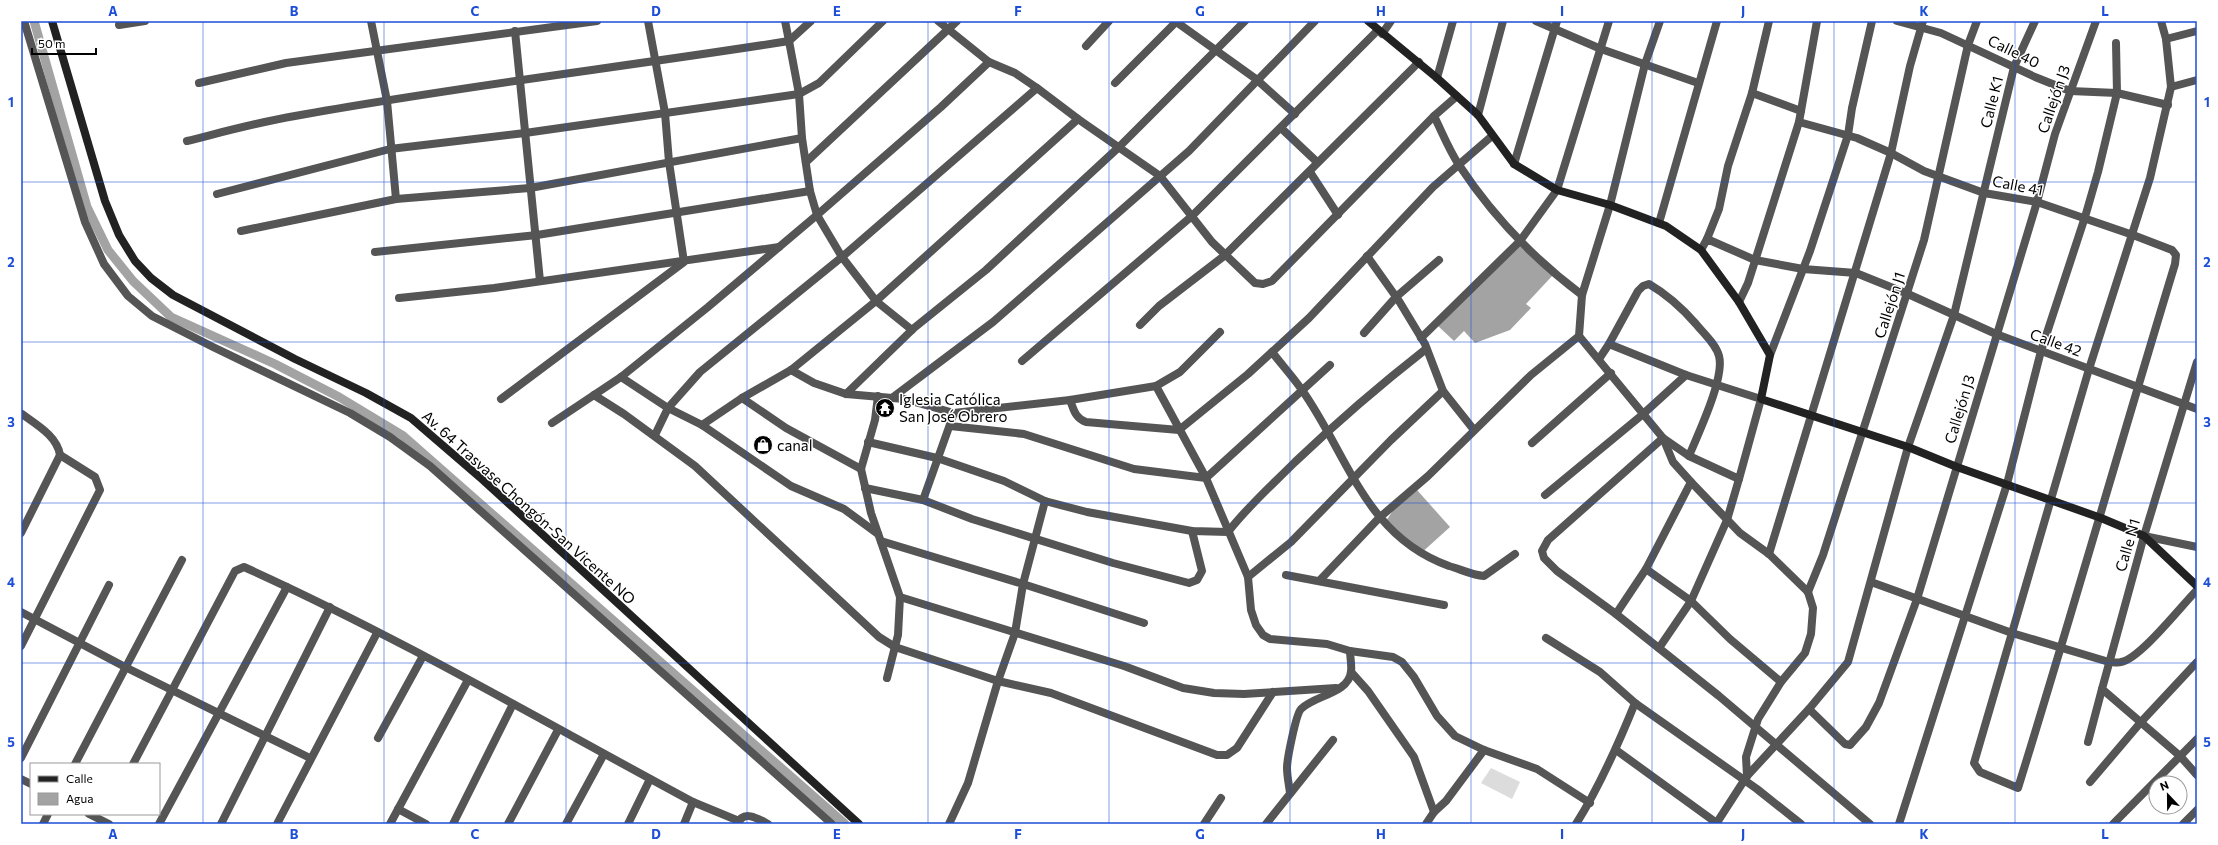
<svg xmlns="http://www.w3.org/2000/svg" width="2218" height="845" font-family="Commissioner,sans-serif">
	<rect width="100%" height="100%" fill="#fff"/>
	<path fill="#dcdcdc" d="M1491,768L1520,782L1512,799L1481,783Z"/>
	<g fill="#a3a3a3">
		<path d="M1520,244L1553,275L1526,304L1531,308L1510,330L1475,343L1464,331L1454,341L1437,325Z"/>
		<path d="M1417,490L1450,527L1419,555L1386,521L1394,509Z"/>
	</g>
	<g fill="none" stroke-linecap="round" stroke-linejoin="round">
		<path stroke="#a3a3a3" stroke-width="2.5" d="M2197,171V176"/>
		<path stroke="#a3a3a3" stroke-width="9" d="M34,21L87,207L108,250L133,281L171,317L275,364L339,397L402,435L845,824"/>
		<g stroke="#555" stroke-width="8">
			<path d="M24,21L85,222L104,264L128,296L152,316L213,347L350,413L390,437L430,466L832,824"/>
			<path d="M371,21L387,101L396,199"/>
			<path d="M785,21L789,41"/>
			<path d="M938,21L989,62L1015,73L1037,88L1078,119L1160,176L1212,242L1255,283L1263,284L1272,281L1434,116L1457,96"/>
			<path d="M1175,21L1256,79L1295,114"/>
			<path d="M1536,21L1601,49L1698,83"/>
			<path d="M1897,21L1941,33L2035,77L2070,91L2117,93L2168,105"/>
			<path d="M119,25L145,21"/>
			<path d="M515,31L540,281"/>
			<path d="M1382,34L1391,21"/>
			<path d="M2166,39L2197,31"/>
			<path d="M789,41L811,21"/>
			<path d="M1086,46L1109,21"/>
			<path d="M1437,78L1453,21"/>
			<path d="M199,83L286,63L597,21"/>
			<path d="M1115,83L1177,21"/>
			<path d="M2171,87L2197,80"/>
			<path d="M1752,93L1801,111"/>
			<path d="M1478,115L1503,21"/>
			<path d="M1434,116C1442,132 1449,150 1459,165C1492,215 1534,259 1582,295"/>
			<path d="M1799,122L1857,138L1891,153L1924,171L1984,193L2037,202L2133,235L2172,250L2176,255L2175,264C2122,438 2072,614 2018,788L1980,772L1974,763L2089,369L2150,178L2171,87L2166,39L2161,21"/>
			<path d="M1281,128L1317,162"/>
			<path d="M187,141C223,132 259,122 295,116C459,86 625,67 789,41L799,94L802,138L810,191L817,215L842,257L876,301L912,330"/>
			<path d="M806,162L957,21"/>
			<path d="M1514,164L1557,21"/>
			<path d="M1310,172L1338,215"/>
			<path d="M217,194L390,149L525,133L799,94L819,83L883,21"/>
			<path d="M1659,223L1717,21"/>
			<path d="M241,231L396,199L530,188L802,138"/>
			<path d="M1707,239L1719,209L1728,166L1752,93L1769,21"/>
			<path d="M1701,250L1707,239L1755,260L1803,269L1856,273L1908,294L1996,334L2197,409"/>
			<path d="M375,252L537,235L810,191"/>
			<path d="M1367,256L1399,301L1425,344L1443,391L1474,430"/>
			<path d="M399,298L494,288L779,247"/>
			<path d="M1739,302L1748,283L1799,122L1817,21"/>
			<path d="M1140,325L1159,306L1224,256L1419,62"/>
			<path d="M1364,333L1396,297L1439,260"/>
			<path d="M1579,336L1582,295L1610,205L1645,64L1660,21"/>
			<path d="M1421,338L1520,241L1557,190L1609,21"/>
			<path d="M1609,344L1638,291L1643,286L1649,284C1668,295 1682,308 1696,324C1704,334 1716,344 1719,356C1725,378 1698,434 1689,456"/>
			<path d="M1272,352L1309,318L1433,187L1492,136"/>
			<path d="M1770,355L1810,251L1848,135L1852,108L1872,21"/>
			<path d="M1599,359L1609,344L1686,375L1761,399L1739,479L1689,456L1663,438L1548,540L1542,551L1544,558L1557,571L1616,614L1719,696L1870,824"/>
			<path d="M1022,361L1192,216L1378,30"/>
			<path d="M2197,362L2144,536L2102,689L2180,756L2197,775"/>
			<path d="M791,370L814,383L846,394L904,399L954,413L1070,400L1156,386L1180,372L1220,332"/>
			<path d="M621,377L668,408L702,425L791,486L844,509L878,534"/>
			<path d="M1156,386L1206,478L1330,365"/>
			<path d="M846,394L914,328L986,270L1119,147L1245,21"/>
			<path d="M594,395L624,414L695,466L879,637L895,647L998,681L1051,693L1217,755H1227L1237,748L1273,692"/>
			<path d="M878,396L875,420L861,469L871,513L900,597L898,635L887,678"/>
			<path d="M742,398L786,428L861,469"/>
			<path d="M892,398L993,322L1189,151L1315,21"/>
			<path d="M501,399L684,262L669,162L665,113L648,21"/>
			<path d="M1070,400C1074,410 1075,418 1086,422L1179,430L1248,374L1272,352C1282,365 1293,377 1302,390C1348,455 1365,536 1449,566C1460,569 1472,575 1484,576L1515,554"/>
			<path d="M552,423L621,377L708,307L817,215L941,107L989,62"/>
			<path d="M702,425L742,398L791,370L876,301L1078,119"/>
			<path d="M950,426L1024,434L1134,469L1206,478L1248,577L1251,610L1256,625L1263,635L1270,639L1327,644L1350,651C1350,657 1352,665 1351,672C1348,694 1315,695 1301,709C1296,714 1287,759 1287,768C1287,776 1289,785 1290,793"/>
			<path d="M655,435L668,408L700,372L842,257L1037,88"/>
			<path d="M868,442L937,458L1004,481L1045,501L1087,512L1192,531L1228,532C1248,506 1272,485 1295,462C1337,422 1380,385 1426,349"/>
			<path d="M1532,443L1611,373"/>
			<path d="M1691,482L1740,533L1769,554L1808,592L1813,608L1811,634L1805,653L1781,682L1758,719L1746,757L1747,776"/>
			<path d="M865,488L923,500L972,519L1113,563L1189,583L1197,580L1202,571L1192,531"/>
			<path d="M1545,495L1642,415L1686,375"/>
			<path d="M923,500L954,413"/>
			<path d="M21,533L60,455C57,436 37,425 22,414"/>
			<path d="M2144,536L2197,547"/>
			<path d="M881,541L1023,584L1144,623"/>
			<path d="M1769,554L1891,153L1910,66L1923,21"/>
			<path d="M1646,569L1691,601L1730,639L1781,682"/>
			<path d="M1286,575L1444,605"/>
			<path d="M1248,577L1291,542L1391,440L1443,391"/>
			<path d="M1320,580L1379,518L1428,476L1531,375L1579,336L1663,438L1673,462L1691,482L1646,569L1616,614"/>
			<path d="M1871,582L2012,633L2109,662C2113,662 2118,663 2121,662C2140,659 2182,605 2197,590"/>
			<path d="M1808,592L1823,555L1924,240L1968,45L1977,21"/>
			<path d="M900,597L1124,666L1183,688L1214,693L1244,694L1336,688"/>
			<path d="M21,612L127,668L310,758"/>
			<path d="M1546,638L1600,672L1635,703L1757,789L1801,824"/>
			<path d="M21,646L100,490L95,477L60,455"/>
			<path d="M1659,648L1691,601L1727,520L1739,479"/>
			<path d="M1350,651L1393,657L1402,662L1414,677L1437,716L1455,736L1484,750L1537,769L1590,803"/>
			<path d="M1351,672L1368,691L1414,757L1434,812L1426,824"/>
			<path d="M1809,709L1845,744L1850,745L1866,727L1879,703L1917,599L2037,202L2055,134L2096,21"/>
			<path d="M378,738L423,656"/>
			<path d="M2088,742L2102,689"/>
			<path d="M1616,750L1718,824"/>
			<path d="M21,758L109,585"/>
			<path d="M75,764L182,560"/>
			<path d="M133,764L235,571L244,567C397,636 544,722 693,802L739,821"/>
			<path d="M21,779L31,784"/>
			<path d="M2090,782L2141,722L2197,662"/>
			<path d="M398,809L426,824"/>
			<path d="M1434,812L1446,801L1484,750"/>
			<path d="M89,814L109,824"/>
			<path d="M43,824L48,814"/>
			<path d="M159,824L287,587"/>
			<path d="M221,824L330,607"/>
			<path d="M277,824L377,633"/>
			<path d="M390,824L468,680"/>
			<path d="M453,824L513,704"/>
			<path d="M508,824L558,730"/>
			<path d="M566,824L604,754"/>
			<path d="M628,824L650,779"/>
			<path d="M684,824L693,802"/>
			<path d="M738,824C743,809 759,819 768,824"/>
			<path d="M949,824L968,783L998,681L1015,633L1023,584L1045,501"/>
			<path d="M1204,824L1221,798"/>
			<path d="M1266,824L1333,740"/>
			<path d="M1576,824C1600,786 1618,745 1635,703"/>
			<path d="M1716,824L1747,776L1809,709L1848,662L1908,447L1954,315L2014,67L2035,21"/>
			<path d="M1899,824L2007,484L2041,351L2085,217L2098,172L2117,93L2116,43"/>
			<path d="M2113,824L2197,739"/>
			<path d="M2183,824L2197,810"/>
		</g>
		<g stroke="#222" stroke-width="8">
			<path d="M52,21L105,201L119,235L135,261L151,278L173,295L295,359L366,393L411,418L483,480L859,824"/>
			<path d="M1368,21L1437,78L1478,115L1514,164L1557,190L1610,205L1666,226L1701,250L1739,302L1770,355L1761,399L1908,447L1957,467L2101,518L2144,536L2197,586"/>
		</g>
	</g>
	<path fill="none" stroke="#1d4ed8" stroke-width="1" stroke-opacity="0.55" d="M203,21V824M384,21V824M566,21V824M747,21V824M928,21V824M1109,21V824M1290,21V824M1471,21V824M1652,21V824M1834,21V824M2015,21V824M21,182H2197M21,342H2197M21,503H2197M21,663H2197"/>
	<defs>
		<symbol id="temple-disc" viewBox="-11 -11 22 22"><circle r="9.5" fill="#000" stroke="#fff"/><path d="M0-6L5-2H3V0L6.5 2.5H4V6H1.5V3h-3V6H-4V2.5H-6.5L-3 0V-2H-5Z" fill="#fff"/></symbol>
		<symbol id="shop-disc" viewBox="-11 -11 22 22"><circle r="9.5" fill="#000" stroke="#fff"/><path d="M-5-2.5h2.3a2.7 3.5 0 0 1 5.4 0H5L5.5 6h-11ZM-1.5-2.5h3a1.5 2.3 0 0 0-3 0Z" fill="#fff"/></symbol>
	</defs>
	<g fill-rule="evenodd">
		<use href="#temple-disc" x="874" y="397" width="22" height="22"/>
		<use href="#shop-disc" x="752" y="434" width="22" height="22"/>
	</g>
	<g text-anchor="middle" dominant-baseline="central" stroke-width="3" stroke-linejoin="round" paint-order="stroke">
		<g font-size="15" fill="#000" stroke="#fff">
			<text transform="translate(2014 51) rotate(26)">Calle 40</text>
			<text transform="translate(2053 99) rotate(-71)">Callejón J3</text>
			<text transform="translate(1991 102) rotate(-76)">Calle K1</text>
			<text transform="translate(2018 185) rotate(11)">Calle 41</text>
			<text transform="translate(1889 305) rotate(-72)">Callejón J1</text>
			<text transform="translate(2056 342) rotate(20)">Calle 42</text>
			<text transform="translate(1959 409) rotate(-73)">Callejón J3</text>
			<text transform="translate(529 507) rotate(42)">Av. 64 Trasvase Chongón-San Vicente NO</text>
			<text transform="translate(2127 545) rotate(-74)">Calle N1</text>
		</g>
		<g font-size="15" fill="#000" stroke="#fff" text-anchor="start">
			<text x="899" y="399">Iglesia Católica<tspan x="899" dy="17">San José Obrero</tspan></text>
			<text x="777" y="445">canal</text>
		</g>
	</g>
	<rect width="2218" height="845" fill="none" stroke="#ffffff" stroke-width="44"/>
	<rect x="30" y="763" width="130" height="52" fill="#ffffff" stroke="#999999"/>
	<rect x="38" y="776" width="20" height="6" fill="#222222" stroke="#999999"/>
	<text x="66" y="783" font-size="12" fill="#000000">Calle</text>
	<rect x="38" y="793" width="20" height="12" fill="#a3a3a3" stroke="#999999"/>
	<text x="66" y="803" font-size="12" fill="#000000">Agua</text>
	<g transform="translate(2168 795) rotate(338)"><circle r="19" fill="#ffffff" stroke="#999999"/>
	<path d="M0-3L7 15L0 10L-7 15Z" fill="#000000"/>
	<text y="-6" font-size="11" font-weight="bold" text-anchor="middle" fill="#000000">N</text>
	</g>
	<path d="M32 48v6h64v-6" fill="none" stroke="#000000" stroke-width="2"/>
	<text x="38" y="48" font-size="12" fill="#000000" stroke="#ffffff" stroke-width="3" paint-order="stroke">50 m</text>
	<rect x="22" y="22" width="2174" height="801" fill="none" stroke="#1d4ed8" stroke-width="1.5"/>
	<g font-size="13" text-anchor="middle" font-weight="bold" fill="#1d4ed8">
		<text x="113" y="16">A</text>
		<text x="294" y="16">B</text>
		<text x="475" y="16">C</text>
		<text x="656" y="16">D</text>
		<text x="837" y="16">E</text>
		<text x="1018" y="16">F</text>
		<text x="1200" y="16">G</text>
		<text x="1381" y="16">H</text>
		<text x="1562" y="16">I</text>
		<text x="1743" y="16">J</text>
		<text x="1924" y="16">K</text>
		<text x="2105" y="16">L</text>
		<text x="11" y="107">1</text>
		<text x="2207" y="107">1</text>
		<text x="11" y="267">2</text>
		<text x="2207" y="267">2</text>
		<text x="11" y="427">3</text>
		<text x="2207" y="427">3</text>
		<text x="11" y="587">4</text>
		<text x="2207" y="587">4</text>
		<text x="11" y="747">5</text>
		<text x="2207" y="747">5</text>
		<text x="113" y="839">A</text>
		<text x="294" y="839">B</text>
		<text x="475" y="839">C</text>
		<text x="656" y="839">D</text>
		<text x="837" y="839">E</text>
		<text x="1018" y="839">F</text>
		<text x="1200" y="839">G</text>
		<text x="1381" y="839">H</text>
		<text x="1562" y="839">I</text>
		<text x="1743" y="839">J</text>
		<text x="1924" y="839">K</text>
		<text x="2105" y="839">L</text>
	</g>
</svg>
